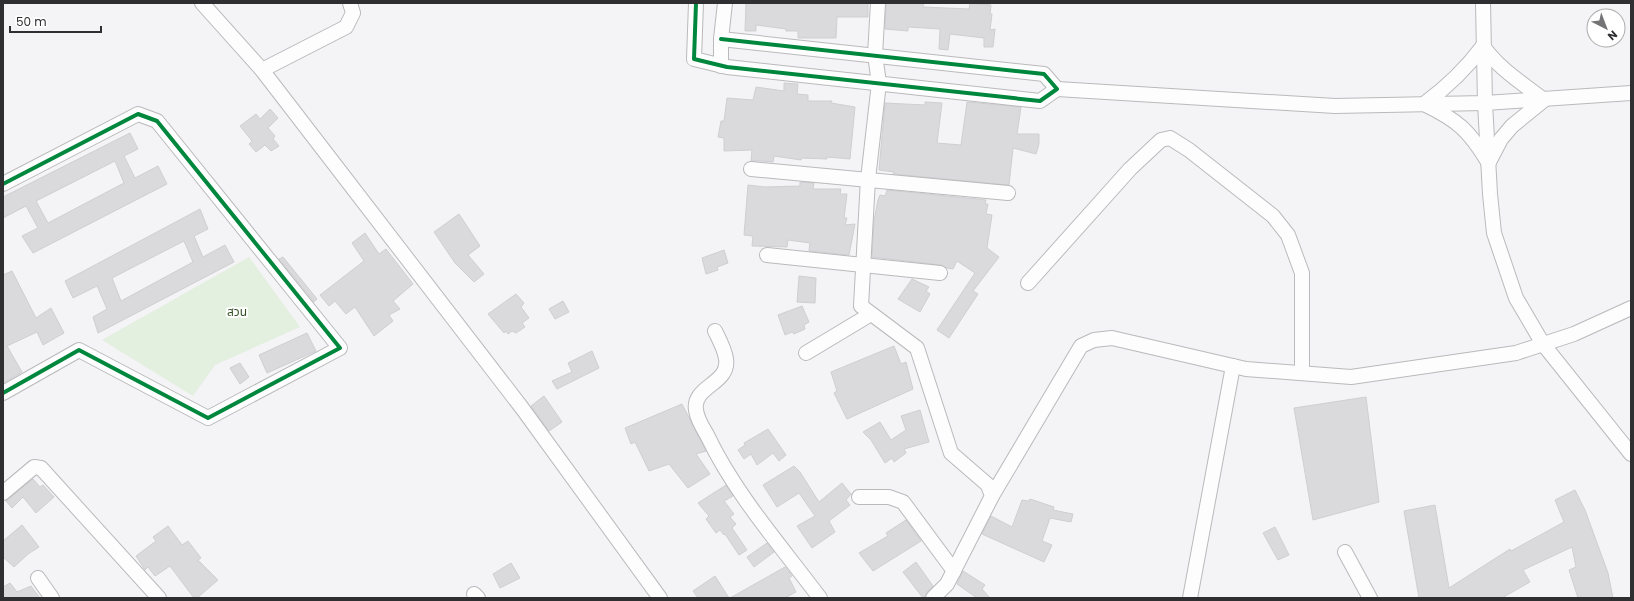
<svg xmlns="http://www.w3.org/2000/svg" width="1634" height="601" font-family="Poppins,'Noto Sans Thai',sans-serif">
	<rect width="100%" height="100%" fill="#f4f3f6"/>
	<path fill="#e3efdf" d="M249,257L300,327L215,365L193,396L102,340Z"/>
	<g fill="#dadadc" stroke="#cfcfd1" fill-rule="evenodd">
		<path d="M746,3H868V17H837L836,38H798V31H786V29L756,25V31H745Z"/>
		<path d="M886,3H924L923,7L969,9L970,3L991,5L990,14H992L990,30L995,29L993,47H984V38L950,34L948,50L939,49L940,29L908,27V31L885,29Z"/>
		<path d="M784,83L798,84L797,94L808,95V101H832L831,103L855,107L850,159L827,157V159L802,158L801,160L774,156L773,162L762,161H751L752,150L724,151V138L718,137L721,121H724L727,98L753,100L756,87L784,91Z"/>
		<path d="M925,102L942,103L937,143L961,145L967,102L1021,107L1017,134H1039V144L1036,154L1013,148L1009,185L893,174L894,172L879,170L885,103L925,105Z"/>
		<path d="M270,109L278,118L268,128L275,136L273,139L279,146L271,151L265,145L256,152L249,144L252,141L240,126L256,114L260,119Z"/>
		<path d="M130,133L138,149L124,156L135,178L158,166L167,184L33,253L22,236L38,228L26,206L3,218V197ZM115,161L124,183L48,223L36,201Z"/>
		<path d="M800,182L814,183L813,189H841L840,194H847L844,218H847L845,225L855,224L849,255L809,251L810,243L788,240L787,247L752,246L753,236L744,235L748,185L765,187L800,186Z"/>
		<path d="M887,190L986,200L985,204H988L986,214L992,215L987,248L999,257L973,291L978,294L949,338L937,330L975,273L957,261L953,269L947,268L941,265L872,257L874,221L878,200L880,195L885,196Z"/>
		<path d="M200,209L208,229L194,236L203,257L225,245L234,262L98,333L93,317L107,309L97,286L73,298L65,281ZM184,241L193,262L121,301L112,278Z"/>
		<path d="M459,214L480,246L468,255L484,274L474,282L455,263L434,232Z"/>
		<path d="M365,233L379,254L386,249L413,284L393,301L400,309L389,315L393,321L374,336L355,307L346,314L335,301L329,306L320,295L364,261L352,243Z"/>
		<path d="M724,250L728,263L717,267L718,270L706,274L702,258Z"/>
		<path d="M283,257L317,299L314,302L279,259Z"/>
		<path d="M12,271L36,318L51,308L64,333L43,345L37,332L7,346L22,372L3,383V275Z"/>
		<path d="M799,276L816,278L815,303L797,302Z"/>
		<path d="M912,279L929,287L926,291L930,294L920,312L898,299Z"/>
		<path d="M516,294L524,303L521,307L529,318L522,323L525,327L516,333L512,331L508,334L506,331L504,333L488,314Z"/>
		<path d="M563,301L569,312L555,319L549,309Z"/>
		<path d="M802,306L809,322L804,325L805,329L794,334L792,332L785,335L778,315Z"/>
		<path d="M307,333L316,351L267,373L259,355Z"/>
		<path d="M894,346L901,364L906,362L913,389L847,419L834,393L837,391L831,372Z"/>
		<path d="M592,351L599,368L557,389L552,381L572,372L568,363Z"/>
		<path d="M240,363L249,377L240,384L230,368Z"/>
		<path d="M544,396L562,422L549,431L531,406Z"/>
		<path d="M1366,397L1379,502L1313,520L1294,408Z"/>
		<path d="M682,404L706,451L696,454L710,474L688,488L669,464L649,471L635,442L631,444L625,428Z"/>
		<path d="M920,410L929,442L904,449L906,453L894,462L892,458L885,463L871,440L863,432L880,422L891,440L906,430L901,416Z"/>
		<path d="M768,429L786,455L779,461L773,453L757,465L751,454L744,459L738,450L745,445L744,443Z"/>
		<path d="M794,466L800,472L819,502L842,483L851,494L846,500L850,505L829,521L835,532L812,548L797,526L815,516L799,493L777,507L763,485Z"/>
		<path d="M33,479L40,487L43,485L54,497L36,513L23,497L12,508L6,501Z"/>
		<path d="M726,485L733,496L724,501L734,514L730,517L736,524L732,528L747,550L739,555L725,534L724,535L720,530L716,533L706,519L709,516L698,503Z"/>
		<path d="M1575,490L1585,510L1608,573L1613,598H1578L1569,570L1576,567L1572,547L1523,570L1530,582L1502,598H1419L1404,511L1435,505L1449,588L1510,549L1511,551L1564,522L1555,500Z"/>
		<path d="M1030,499L1054,507L1053,510L1073,514L1071,522L1050,518L1042,541L1052,545L1044,562L982,534L991,516L1012,527L1022,500L1028,501Z"/>
		<path d="M906,520L921,541L873,571L859,553L888,536L886,533Z"/>
		<path d="M22,525L39,547L28,554L14,567L3,557V541Z"/>
		<path d="M168,526L182,545L188,541L201,558L198,560L218,580L197,598H194L170,566L155,576L148,567L145,570L136,556L156,541L153,537Z"/>
		<path d="M1275,527L1289,555L1278,560L1263,533Z"/>
		<path d="M767,543L774,552L754,567L747,557Z"/>
		<path d="M916,562L933,586L927,592L925,598H923L903,572Z"/>
		<path d="M511,563L520,578L500,588L493,574Z"/>
		<path d="M785,567L792,576L789,578L796,592L785,598H730Z"/>
		<path d="M963,571L985,585L982,589L990,598H977L957,584Z"/>
		<path d="M715,576L729,598H698L693,591Z"/>
		<path d="M10,583L17,592L31,586L40,598H3V587Z"/>
	</g>
	<g fill="none" stroke-linecap="round" stroke-linejoin="round">
		<defs>
			<g id="minor">
				<path d="M202,3L262,70L522,408L660,598"/>
				<path d="M696,3L694,59L727,67L1040,101L1057,89L1044,74L721,39"/>
				<path d="M878,3L875,55L879,83L868,179L861,306L917,348L951,453L988,485L992,496L947,584L933,598"/>
				<path d="M1483,3L1485,103L1490,194L1494,233L1516,298L1543,344L1631,454"/>
				<path d="M1483,46C1466,69 1447,87 1424,104C1457,120 1469,130 1488,162"/>
				<path d="M1483,46C1499,69 1522,83 1544,100L1512,126L1501,139L1489,162"/>
				<path d="M721,66V39L725,3"/>
				<path d="M262,70L346,27L353,13L350,3"/>
				<path d="M1057,89L1335,106L1485,103L1631,93"/>
				<path d="M751,169L1008,193"/>
				<path d="M3,184L138,114L157,121L340,348L208,418L79,350L3,393"/>
				<path d="M767,255L940,273"/>
				<path d="M1028,283L1130,169L1161,140L1170,138L1189,150L1273,216L1288,235L1302,273V373"/>
				<path d="M715,331C719,339 725,350 726,359C730,384 692,386 696,410C697,419 703,428 707,435C735,494 781,546 820,598"/>
				<path d="M806,353L871,314"/>
				<path d="M3,493L34,467L41,468L159,598"/>
				<path d="M992,496L1081,346L1094,340L1112,338L1246,369L1351,377L1516,353L1574,334L1631,308"/>
				<path d="M859,497H889L903,502L954,571"/>
				<path d="M1345,552L1370,598"/>
				<path d="M38,578L52,598"/>
				<path d="M474,594L478,598"/>
				<path d="M1190,598L1233,366"/>
			</g>
		</defs>
		<use href="#minor" stroke="#bab9bb" stroke-width="16"/>
		<use href="#minor" stroke="#fdfdfe" stroke-width="14"/>
		<defs>
			<g id="cycleway">
				<path d="M696,3L694,59L727,67L1040,101L1057,89L1044,74L721,39"/>
				<path d="M3,184L138,114L157,121L340,348L208,418L79,350L3,393"/>
			</g>
		</defs>
		<use href="#cycleway" stroke="#fff" stroke-width="6"/>
		<use href="#cycleway" stroke="#00873e" stroke-width="4"/>
	</g>
	<g text-anchor="middle" dominant-baseline="central" stroke-width="4" stroke-linejoin="round" paint-order="stroke">
		<g font-size="12" fill="#2e4e22" stroke="#fff">
			<text x="237" y="311">สวน</text>
		</g>
	</g>
	<rect width="1634" height="601" fill="none" stroke="#2f2f31" stroke-width="8"/>
	<g transform="translate(1606 28) rotate(138)"><circle r="19" fill="#ffffff" stroke="#acacad"/>
	<path d="M0-3L7 15L0 10L-7 15Z" fill="#747476"/>
	<text y="-6" font-size="11" font-weight="bold" text-anchor="middle" fill="#2f2f31">N</text>
	</g>
	<path d="M10 26v6h91v-6" fill="none" stroke="#2f2f31" stroke-width="2"/>
	<text x="16" y="26" font-size="12" fill="#2f2f31" stroke="#ffffff" stroke-width="3" paint-order="stroke">50 m</text>
</svg>
